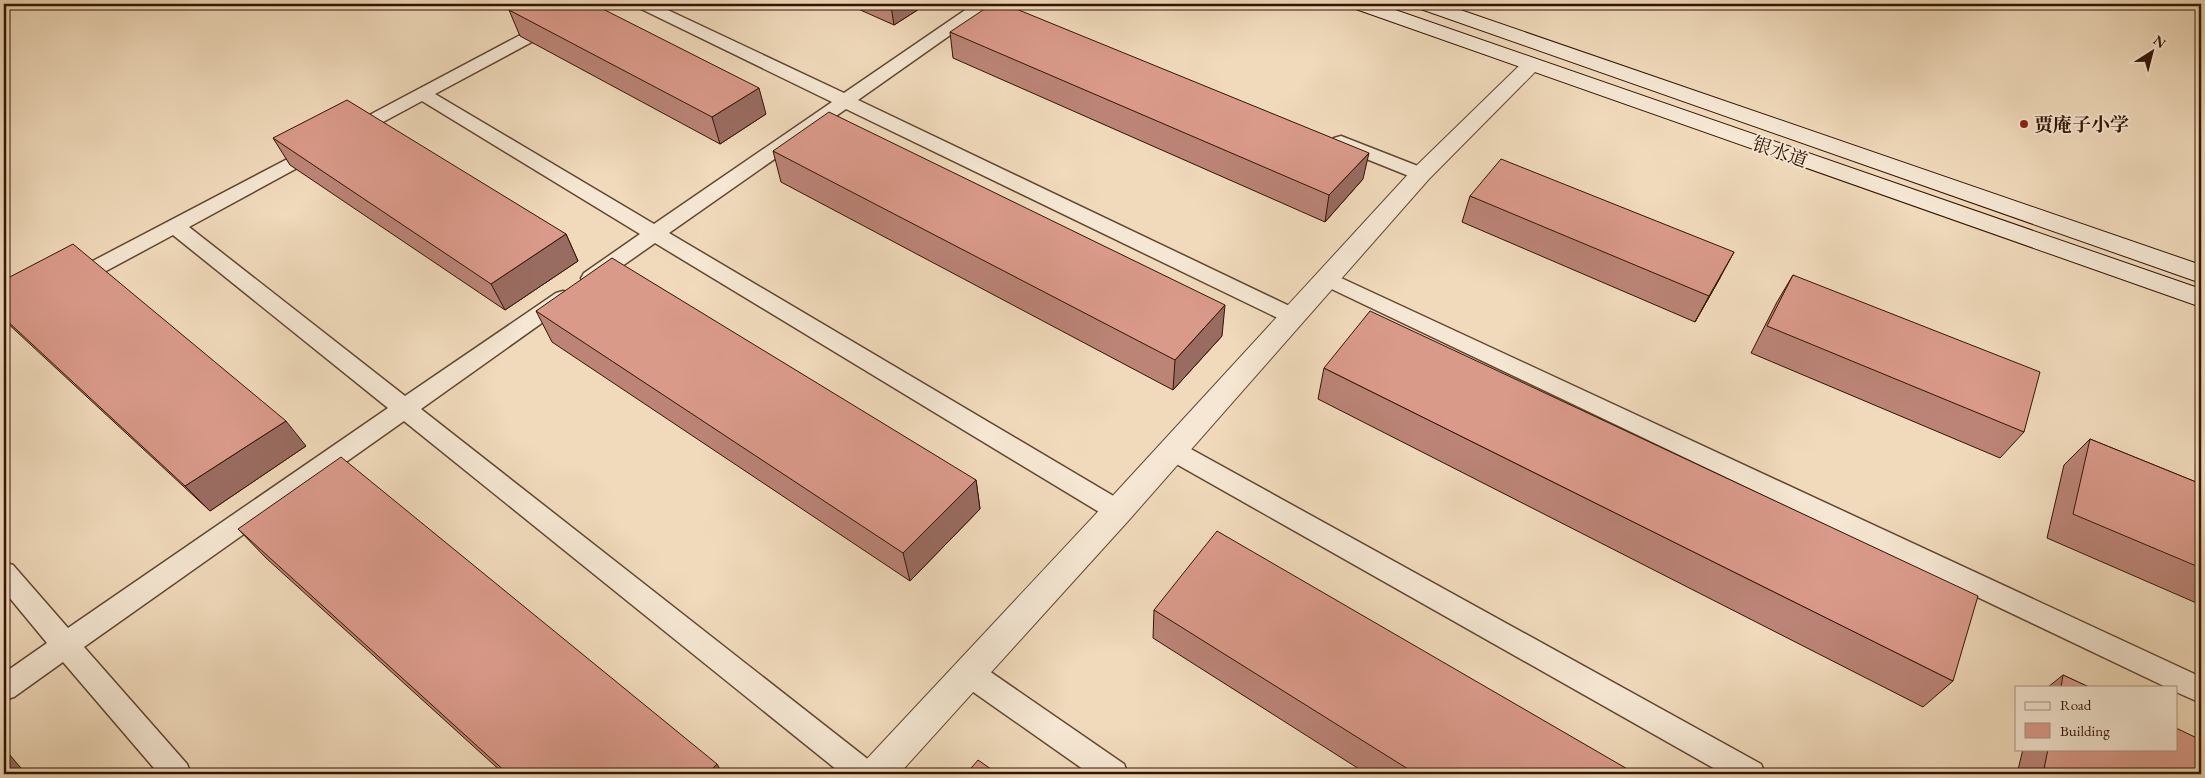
<svg xmlns="http://www.w3.org/2000/svg" width="2205" height="778" font-family="'EB Garamond','Noto Serif SC',serif">
	<rect width="100%" height="100%" fill="#f0dabb"/>
	<filter id="stains"><feTurbulence type="fractalNoise" baseFrequency=".004" numOctaves="4"/><feColorMatrix values="0 0 0 0 .2 0 0 0 0 .09 0 0 0 0 .02 0 0 0 .5 -.17"/></filter>
	<radialGradient id="worn" r=".72"><stop offset=".6" stop-color="#630" stop-opacity="0"/><stop offset="1" stop-color="#630" stop-opacity=".3"/></radialGradient>
	<g fill="none" stroke-linecap="round" stroke-linejoin="round">
		<defs>
			<g id="lane">
				<path d="M579,4H599L597,7L435,94L654,224L832,102L637,7L635,4H655L844,93L974,4H992L990,7L858,100L1300,311L1303,316L1300,321L1292,324L1284,321L846,109L669,233L1127,504L1130,511L1127,518L1118,521L1109,518L655,243L598,283L591,285L584,283L581,278L584,273L640,234L422,101L357,136L351,138L345,136L342,132L345,128Z"/>
				<path d="M1341,136L1428,170L1430,174L1428,178L1421,180L1414,178L1334,146L1332,142L1334,138Z"/>
				<path d="M316,144L323,146L325,150L323,154L189,227L405,396L556,293L563,291L570,293L574,298L570,303L421,409L874,764L878,774H842L404,421L84,647L187,764L191,774H159L63,662L14,697L4,700V673L47,643L4,591V562L13,565L68,628L388,408L173,235L80,285L73,287L66,285L63,280L66,275Z"/>
				<path d="M1326,271L2201,677V703L2176,692V687H2166L1319,283L1316,278L1319,273Z"/>
				<path d="M1172,441L1180,443L1761,764L1765,774H1724L1164,457L1160,450L1164,443Z"/>
				<path d="M969,661L979,664L1124,764L1128,774H1090L959,682L955,673L959,664Z"/>
			</g>
			<path id="street" d="M1531,59L1538,61L1542,65L1538,69L1429,179L1129,520L899,774H859L864,762L1107,502L1413,169L1524,61Z"/>
			<g id="secondary">
				<path d="M1350,4H1378L2201,289V307L1353,8Z"/>
				<path d="M1415,4H1443L2201,265V283L1418,8Z"/>
			</g>
		</defs>
		<use href="#lane" stroke="#624630" stroke-width="3"/>
		<use href="#street" stroke="#624630" stroke-width="2"/>
		<use href="#secondary" stroke="#331402" stroke-width="2"/>
		<use href="#lane" fill="#f5e7d3" fill-rule="evenodd"/>
		<use href="#street" fill="#f5e7d3" fill-rule="evenodd"/>
		<use href="#secondary" fill="#f5e7d3" fill-rule="evenodd"/>
	</g>
	<g fill="#bb8477" stroke="#331402">
		<path d="M847,4H927L894,25Z"/>
		<path d="M509,10L766,114L720,144L520,36Z"/>
		<path d="M950,32L1363,179L1325,222L953,58Z"/>
		<path d="M273,138L566,234L578,261L505,310L290,165Z"/>
		<path d="M773,151L1222,336L1173,390L781,182Z"/>
		<path d="M1470,196L1720,278L1695,322L1462,222Z"/>
		<path d="M1793,275L2024,432L2000,458L1751,353L1777,302Z"/>
		<path d="M4,280L306,446L210,511L4,320Z"/>
		<path d="M536,311L976,480L980,509L910,581L552,342Z"/>
		<path d="M1324,368L1953,681L1923,707L1318,399Z"/>
		<path d="M2090,439L2201,484V605L2047,538L2064,465Z"/>
		<path d="M238,529L723,774H504L266,558Z"/>
		<path d="M1154,610L1636,774H1367L1153,638Z"/>
		<path d="M2063,675L2089,687H2048Z"/>
		<path d="M2023,749H2176L2201,774H2017Z"/>
	</g>
	<g fill="#996c61" stroke="#331402">
		<path d="M894,4H927L894,25L891,6Z"/>
		<path d="M759,88L766,114L720,144L712,117Z"/>
		<path d="M1369,153L1363,179L1325,222L1329,195Z"/>
		<path d="M566,234L578,261L505,310L491,284Z"/>
		<path d="M1734,252L1720,278L1695,322L1709,296Z"/>
		<path d="M1225,305L1222,336L1173,390L1175,360Z"/>
		<path d="M286,421L306,446L210,511L185,486Z"/>
		<path d="M976,480L980,509L910,581L903,553Z"/>
		<path d="M4,748L26,774H8L4,769Z"/>
		<path d="M717,764L723,774H707Z"/>
	</g>
	<g fill="#da9a8a" stroke="#331402">
		<path d="M521,4H593L759,88L712,117L509,10Z"/>
		<path d="M992,4H1004L1369,153L1329,195L950,32Z"/>
		<path d="M347,100L566,234L491,284L273,138Z"/>
		<path d="M829,112L1225,305L1175,360L773,151Z"/>
		<path d="M1501,159L1734,252L1709,296L1470,196Z"/>
		<path d="M73,244L286,421L185,486L4,318V280Z"/>
		<path d="M612,258L976,480L903,553L536,311Z"/>
		<path d="M1793,275L2040,372L2024,432L1767,326Z"/>
		<path d="M1370,311L1978,596L1953,681L1324,368Z"/>
		<path d="M2090,439L2201,484V568L2073,514Z"/>
		<path d="M341,457L717,764L707,774H508L238,529Z"/>
		<path d="M1217,531L1636,774H1416L1154,610Z"/>
		<path d="M2063,675L2089,687H2061Z"/>
		<path d="M2176,728L2201,740V774H2043L2048,749H2176Z"/>
		<path d="M978,760L998,774H966Z"/>
		<path d="M4,769L8,774H4Z"/>
	</g>
	<circle fill="#8f2418" stroke="#f5e7d3" stroke-width="2" cx="2024" cy="124" r="5"/>
	<g text-anchor="middle" dominant-baseline="central" stroke-width="4" stroke-linejoin="round" paint-order="stroke">
		<g font-size="19" font-weight="bold" fill="#331402" stroke="#f5e7d3" text-anchor="start">
			<text x="2034" y="124">贾庵子小学</text>
		</g>
		<g font-size="19" fill="#331402" stroke="#f5e7d3">
			<text transform="translate(1780 152) rotate(19)">银水道</text>
		</g>
	</g>
	<rect width="2205" height="778" fill="none" stroke="#f0dabb" stroke-width="20"/>
	<rect x="5" y="5" width="2195" height="768" fill="none" stroke="#331402" stroke-width="2.5"/>
	<rect x="10" y="10" width="2185" height="758" fill="none" stroke="#331402"/>
	<rect x="2015" y="686" width="162" height="65" fill="#f5e7d3" stroke="#a7937f"/>
	<rect x="2025" y="702" width="25" height="8" fill="#f5e7d3" stroke="#a7937f"/>
	<text x="2060" y="710" font-size="15" fill="#331402">Road</text>
	<rect x="2025" y="723" width="25" height="15" fill="#da9a8a" stroke="#a7937f"/>
	<text x="2060" y="736" font-size="15" fill="#331402">Building</text>
	<g transform="translate(2152 52) rotate(36)" stroke="#f5e7d3" stroke-width="4" paint-order="stroke">
	<path d="M0-4L9 19L0 12L-9 19Z" fill="#331402"/>
	<text y="-8" font-size="14" font-weight="bold" text-anchor="middle" fill="#331402">N</text>
	</g>
	<rect width="100%" height="100%" filter="url(#stains)"/>
	<rect width="100%" height="100%" fill="url(#worn)"/>
</svg>
